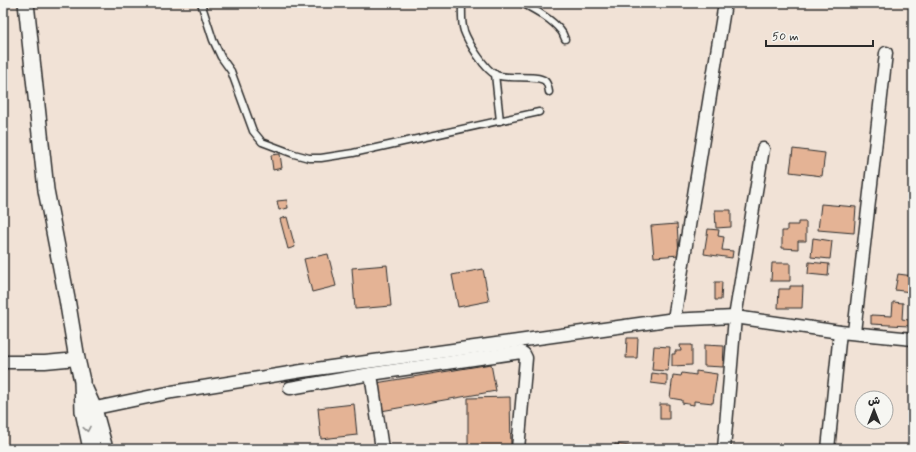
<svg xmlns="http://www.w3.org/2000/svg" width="916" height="452" font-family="Mynerve,'Playpen Sans Arabic',sans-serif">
	<rect width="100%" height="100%" fill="#f1e2d6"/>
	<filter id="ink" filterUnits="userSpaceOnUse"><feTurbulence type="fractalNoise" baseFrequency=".025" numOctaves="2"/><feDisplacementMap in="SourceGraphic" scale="8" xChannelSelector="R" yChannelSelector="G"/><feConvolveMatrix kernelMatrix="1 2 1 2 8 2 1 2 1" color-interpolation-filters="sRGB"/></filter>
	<g filter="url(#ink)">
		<g fill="#e4b395" stroke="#2b2b2b">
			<path d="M913,74V94H910Z"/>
			<path d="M793,149L825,153L822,176L790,172Z"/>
			<path d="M280,154L282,168L273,170L271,155Z"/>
			<path d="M287,200L288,208L279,210L277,201Z"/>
			<path d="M821,204L856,207L854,233L818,230Z"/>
			<path d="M715,210H731V227L716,228Z"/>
			<path d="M287,217L295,247L288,249L280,219Z"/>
			<path d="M798,222H806V241H798V249L782,248V231H787V225H798Z"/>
			<path d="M677,224L679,255L654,257L651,226Z"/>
			<path d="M708,229L719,230L718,236L724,237L722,250L733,251L732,258L704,254Z"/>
			<path d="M813,238L832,241L830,259L811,257Z"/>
			<path d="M328,254L336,286L312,292L304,259Z"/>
			<path d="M809,262L829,264L828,276L808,274Z"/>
			<path d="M772,263H790V281H771Z"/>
			<path d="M387,265L391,306L355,309L352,268Z"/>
			<path d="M483,269L489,301L458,307L452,275Z"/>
			<path d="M898,274L913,276L911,292L895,290Z"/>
			<path d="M715,282H722L721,300H715Z"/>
			<path d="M790,286H803L802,308H778L779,289H790Z"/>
			<path d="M893,302L903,303L902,319L909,320V326L871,324V315L892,316Z"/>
			<path d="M627,338H638L637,358H626Z"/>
			<path d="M680,345H692V365L672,366V354H675V351H681Z"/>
			<path d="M704,345L724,346L723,367L704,366Z"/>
			<path d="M654,346L670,347L668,371L652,370Z"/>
			<path d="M491,364L496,391L381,411L376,383Z"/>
			<path d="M696,371L717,374L713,403L694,401V405L682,403V400L670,398L673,375L681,376L682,373L696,375Z"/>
			<path d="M652,373L667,375V385L651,383Z"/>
			<path d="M510,397L511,449H468V398Z"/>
			<path d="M354,404L357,435L321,439L318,408Z"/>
			<rect x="660" y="404" width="9" height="15"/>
			<path d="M615,444L651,449H614Z"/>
		</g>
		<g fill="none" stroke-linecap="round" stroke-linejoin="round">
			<defs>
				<g id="service">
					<path d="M201,3L213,40L221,57L231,71L253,131L262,142L294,154L309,158H321L353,153L539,112"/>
					<path d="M462,3C462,12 461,22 464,31C468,42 485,70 496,75C508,80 537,74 545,81C548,84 548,87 549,92"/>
					<path d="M522,3C535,10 552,19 561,31C563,33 564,37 565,39"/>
					<path d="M495,74L500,121"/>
				</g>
				<g id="minor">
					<path d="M674,319L725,3"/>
					<path d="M854,332L886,53"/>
					<path d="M3,362H45L77,359"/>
					<path d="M290,388L371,374"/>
					<path d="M86,410L172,392L302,371L668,320L735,317L840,332L913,339"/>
					<path d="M382,449L371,374L521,352L524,354L526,358L518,449"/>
					<path d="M724,449L735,317L763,149"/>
					<path d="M828,449L840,332"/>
				</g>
				<g id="tertiary">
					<path d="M26,3L46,190L67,299L77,359L82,381L83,411L91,449"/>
					<path d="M85,389L94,409L105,449"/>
				</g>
			</defs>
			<use href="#service" stroke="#2b2b2b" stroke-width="9"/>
			<use href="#minor" stroke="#2b2b2b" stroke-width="15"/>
			<use href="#tertiary" stroke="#2b2b2b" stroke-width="18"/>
			<use href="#service" stroke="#f6f6f2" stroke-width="6"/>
			<use href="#minor" stroke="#f6f6f2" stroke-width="12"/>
			<use href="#tertiary" stroke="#f6f6f2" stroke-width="15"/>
		</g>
		<defs><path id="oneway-chevron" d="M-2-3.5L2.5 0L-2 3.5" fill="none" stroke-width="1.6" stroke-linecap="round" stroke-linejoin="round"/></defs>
		<use stroke="#90908e" href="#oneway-chevron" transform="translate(87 429) rotate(79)"/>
	</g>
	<rect width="916" height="452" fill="none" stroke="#f6f6f2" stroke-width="16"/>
	<rect x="8" y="8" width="900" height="436" fill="none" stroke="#2b2b2b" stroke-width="1.5" filter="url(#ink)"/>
	<g transform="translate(874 410)"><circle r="19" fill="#f6f6f2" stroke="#a5a5a2"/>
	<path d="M0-3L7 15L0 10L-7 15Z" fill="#2b2b2b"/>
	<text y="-6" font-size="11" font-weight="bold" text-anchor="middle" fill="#2b2b2b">ش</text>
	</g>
	<path d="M766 40v6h107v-6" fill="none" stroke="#2b2b2b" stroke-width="2"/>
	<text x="772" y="40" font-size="12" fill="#2b2b2b" stroke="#f6f6f2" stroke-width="3" paint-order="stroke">50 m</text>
</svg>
